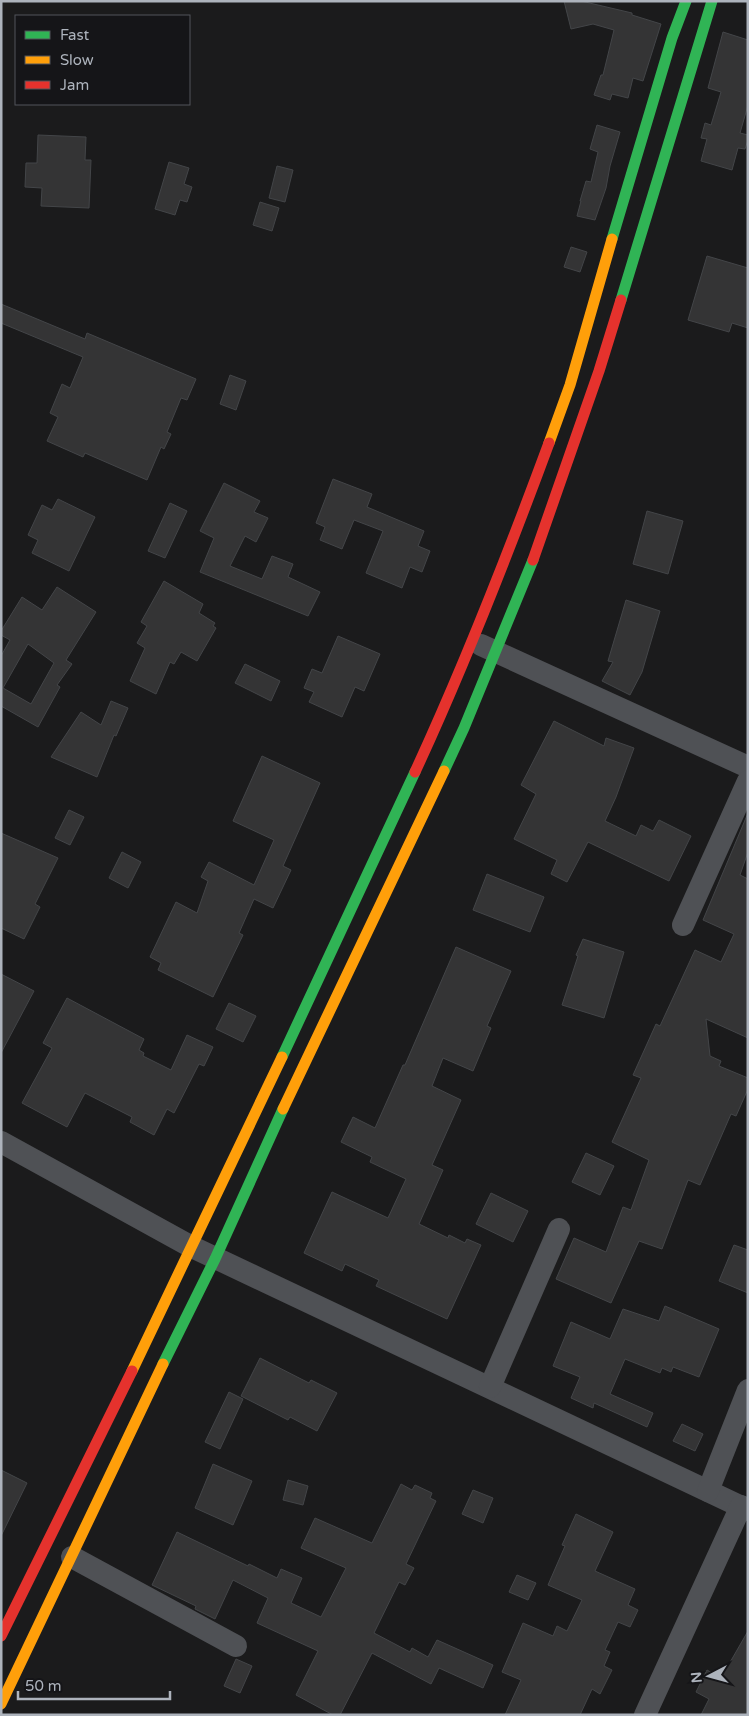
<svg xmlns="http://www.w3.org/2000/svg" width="749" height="1716" font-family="'Varela Round',sans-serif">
	<rect width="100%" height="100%" fill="#1b1b1c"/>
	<g fill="#343435" stroke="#434548" fill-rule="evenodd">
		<path d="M564,1H581L632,13V15L661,24L643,81L633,78L628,98L612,94L610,100L594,95L601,75H603L614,30L593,24L571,29Z"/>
		<path d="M723,32L748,40V105L740,133L748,135V140L745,149L738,148L732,170L701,161L707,139L701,138L705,123L711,125L721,92L708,88Z"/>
		<path d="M597,125L620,132L610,166L606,188L595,220L577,216L581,201H580L586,181L591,182L598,152L590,149Z"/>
		<path d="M38,135L86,137L85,160H91L89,208L41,206L42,188L25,187L26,163H37Z"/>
		<path d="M169,162L189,168L184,184L192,187L187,202L180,200L175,215L155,209Z"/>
		<path d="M277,166L293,170L285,202L269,198Z"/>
		<path d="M260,202L279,208L272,231L253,225Z"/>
		<path d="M571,247L587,252L580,272L564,267Z"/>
		<path d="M707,256L748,268V328L732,323L729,332L688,320Z"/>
		<path d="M1,304L85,339L87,333L196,379L187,400L181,398L167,432L171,434L164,449L161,447L147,480L85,453L83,457L47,441L58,417L50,413L62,384L70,388L83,357L1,323Z"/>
		<path d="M230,375L246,381L236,410L220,404Z"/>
		<path d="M333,479L372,494L367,507L424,531L418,546L430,551L422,572L410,567L402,588L366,573L383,531L354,520L342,549L320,540L325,527L316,523Z"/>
		<path d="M224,483L260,501L254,512L268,518L256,542L245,536L230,566L262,579L272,556L293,564L288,577L320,592L308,616L200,572L214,538L200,531Z"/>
		<path d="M58,499L95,517L69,571L32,553L38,540L28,535L42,505L52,510Z"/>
		<path d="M170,503L187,511L165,558L148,551Z"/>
		<path d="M647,511L683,521L668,574L633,564Z"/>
		<path d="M164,581L203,604L199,613L215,623L213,626L216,628L197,661L181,652L174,664L170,662L156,694L130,681L145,648L137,643L147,626L141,622Z"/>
		<path d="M57,587L96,612L66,660L72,664L57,685L60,687L38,727L1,706V656L10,640L1,635V631L22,597L42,610ZM28,644L54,663L31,704L3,688Z"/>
		<path d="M626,600L660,611L642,672L630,695L602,681L613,662L608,661Z"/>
		<path d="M338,636L380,654L364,691L355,687L342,717L309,702L314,692L304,688L312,669L322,673Z"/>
		<path d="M245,664L280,681L271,701L235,683Z"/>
		<path d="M111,701L128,708L116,736L114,735L97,777L51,757L81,712L101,725Z"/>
		<path d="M554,721L604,746L606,738L634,748L616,797L605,821L636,836L641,825L653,831L659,820L691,836L669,881L588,842L567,882L551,874L557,860L514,839L536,794L521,785Z"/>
		<path d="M262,756L320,783L283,866L291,870L273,908L254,899L239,933L243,935L213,997L158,970L161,963L150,957L176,902L197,913L208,881L201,877L209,862L254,885L274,840L233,821Z"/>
		<path d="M69,810L84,817L70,845L55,838Z"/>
		<path d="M748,813V852L740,875L748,879V1038L706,1019L710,1056L721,1061L719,1066L748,1078V1089L736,1116L731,1114L700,1185L688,1180L662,1249L639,1241L611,1303L556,1279L574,1238L606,1252L623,1207L631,1210L649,1160L612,1142L641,1078L633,1075L656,1024L660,1026L695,950L721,962L734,934L703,920Z"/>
		<path d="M1,833L58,858L35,904L40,907L24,939L1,928Z"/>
		<path d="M122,852L141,862L128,888L109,878Z"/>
		<path d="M487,874L544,897L530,932L473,910Z"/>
		<path d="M583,939L624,952L604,1018L562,1005L578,956L576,955Z"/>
		<path d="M456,947L511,971L487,1026L491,1028L473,1071L443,1058L432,1086L461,1100L432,1165L443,1170L419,1224L448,1238L449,1235L465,1243L467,1239L481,1245L447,1319L376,1286L379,1280L345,1264L342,1271L304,1253L332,1192L388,1218L406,1179L370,1162L372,1157L341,1142L353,1117L375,1128L403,1065H405Z"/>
		<path d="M1,974L34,991L1,1053Z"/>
		<path d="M67,998L144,1039L139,1050L144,1053L143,1056L171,1070L187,1035L213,1047L204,1066L199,1064L174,1113L167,1109L154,1135L130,1122L132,1117L85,1093L67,1127L22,1103L52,1048L43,1043Z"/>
		<path d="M229,1003L256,1016L243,1042L216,1029Z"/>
		<path d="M586,1153L614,1166L600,1195L572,1182Z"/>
		<path d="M491,1193L528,1211L513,1242L476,1224Z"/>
		<path d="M734,1245L748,1250V1293L719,1281Z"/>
		<path d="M665,1306L719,1329L699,1377L673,1367L671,1372L662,1368L660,1373L625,1359L610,1394L653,1413L647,1427L594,1403L593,1408L571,1398L580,1377L553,1366L571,1322L610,1339L623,1309L659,1321Z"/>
		<path d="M260,1358L309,1383L311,1380L337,1393L317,1431L290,1417L288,1420L241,1396Z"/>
		<path d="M229,1392L243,1399L220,1449L205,1442Z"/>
		<path d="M682,1424L703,1434L695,1451L673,1441Z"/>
		<path d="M213,1464L252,1481L233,1525L195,1508Z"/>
		<path d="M1,1470L27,1483L1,1536Z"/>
		<path d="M288,1480L308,1486L303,1505L283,1500Z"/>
		<path d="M401,1484L412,1490L415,1485L432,1493L430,1498L436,1501L406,1564L414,1568L405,1585L399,1582L374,1633L410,1652L412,1648L428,1657L437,1640L493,1665L483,1688L439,1668L431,1684L372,1653L340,1715H333L296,1695L318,1651L257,1623L268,1598L233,1580L215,1619L195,1609L196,1606L152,1585L177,1532L248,1566L249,1564L277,1578L281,1569L302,1578L291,1603L321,1617L346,1568L301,1548L315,1518L372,1543Z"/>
		<path d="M473,1490L493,1498L483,1523L462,1514Z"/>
		<path d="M576,1514L613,1532L595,1571L635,1589L628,1605L638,1610L630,1627L618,1622L605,1650L610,1652L604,1666L612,1670L600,1694L592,1689L580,1715H505L521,1680L502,1672L523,1623L553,1636L557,1626L567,1631L582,1600L548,1585L565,1546L562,1545Z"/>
		<path d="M517,1575L536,1583L528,1600L509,1592Z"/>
		<path d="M748,1631V1715H701L709,1699L696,1692L707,1670L721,1678Z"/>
		<path d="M236,1659L252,1666L240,1693L224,1686Z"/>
	</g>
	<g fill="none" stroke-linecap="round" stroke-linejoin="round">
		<g stroke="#4f5155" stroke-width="22">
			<path d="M481,645L748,767"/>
			<path d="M683,925L748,781"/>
			<path d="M1,1142L190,1246L748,1510"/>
			<path d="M490,1387L559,1229"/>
			<path d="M708,1491L748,1390"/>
			<path d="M72,1557L236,1646"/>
			<path d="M645,1715L741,1506"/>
		</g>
		<g stroke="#30b455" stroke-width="11">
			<path d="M612,239L672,38L686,1"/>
			<path d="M621,300L712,1"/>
			<path d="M444,771L464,728L533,560"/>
			<path d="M282,1057L415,772"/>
			<path d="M163,1364L215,1259L283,1109"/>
		</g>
		<g stroke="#ff9f0a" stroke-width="11">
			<path d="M549,443L570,385L612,239"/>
			<path d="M283,1109L444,771"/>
			<path d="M132,1371L282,1057"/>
			<path d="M1,1704L163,1364"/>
		</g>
		<g stroke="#e5322d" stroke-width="11">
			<path d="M533,560L599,371L621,300"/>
			<path d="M415,772C465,664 508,554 549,443"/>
			<path d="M1,1636L132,1371"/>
		</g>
	</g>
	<rect width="749" height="1716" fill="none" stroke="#adb3bc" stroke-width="5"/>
	<rect x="15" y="15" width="175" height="90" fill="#151518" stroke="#52545a"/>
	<rect x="25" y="31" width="25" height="8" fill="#30b455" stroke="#52545a"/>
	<text x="60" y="40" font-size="15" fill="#adb3bc">Fast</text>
	<rect x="25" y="56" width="25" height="8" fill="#ff9f0a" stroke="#52545a"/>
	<text x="60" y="65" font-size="15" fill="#adb3bc">Slow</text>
	<rect x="25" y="81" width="25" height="8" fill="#e5322d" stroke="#52545a"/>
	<text x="60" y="90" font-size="15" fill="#adb3bc">Jam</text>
	<g transform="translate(709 1676) rotate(264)" stroke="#151518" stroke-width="4" paint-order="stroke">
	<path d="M0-4L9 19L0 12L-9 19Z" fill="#adb3bc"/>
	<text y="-8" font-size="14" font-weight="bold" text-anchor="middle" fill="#adb3bc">N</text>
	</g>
	<path d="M18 1691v8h152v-8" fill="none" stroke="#adb3bc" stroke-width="2.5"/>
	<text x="25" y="1691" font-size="15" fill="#adb3bc" stroke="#151518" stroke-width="4" paint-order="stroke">50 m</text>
</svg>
